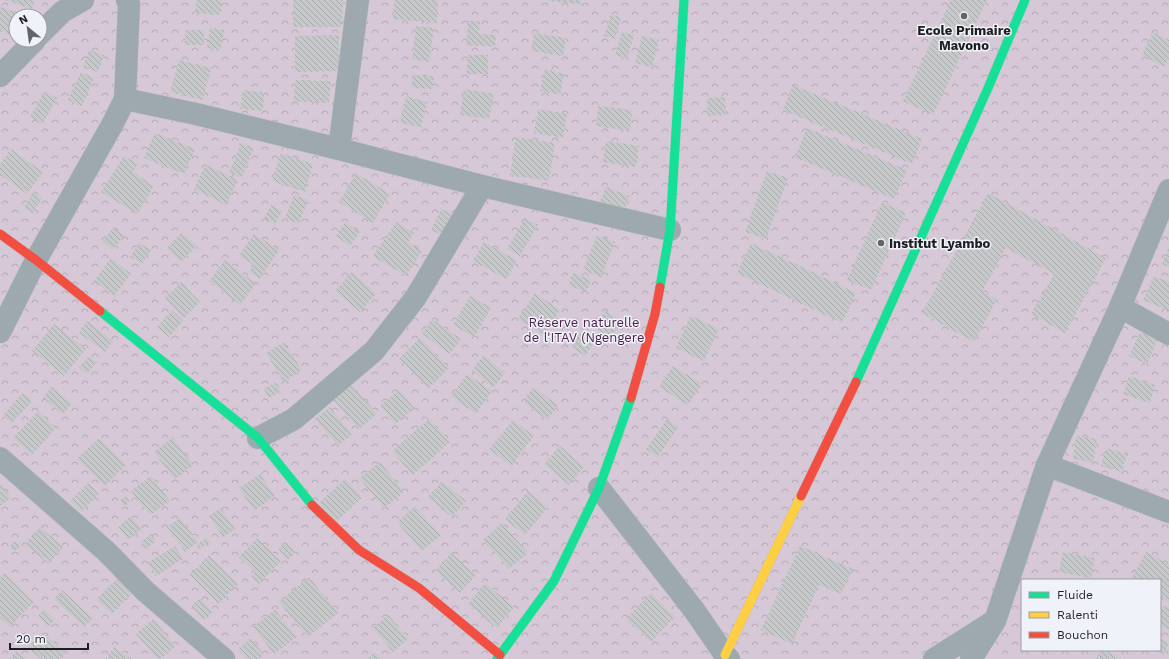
<svg xmlns="http://www.w3.org/2000/svg" width="1169" height="659" font-family="'Work Sans',sans-serif">
	<defs>
		<pattern id="park-crowns" width="20" height="18" patternUnits="userSpaceOnUse"><rect width="20" height="18" fill="#d6c8d7"/><path d="M2 6a3 3 0 1 1 6 0M12 15a3 3 0 1 1 6 0" fill="none" stroke="#b7abb8"/></pattern>
		<pattern id="building-back-hatch" width="6" height="6" patternUnits="userSpaceOnUse"><rect width="6" height="6" fill="#c7c8ca"/><path d="M-1 5l2 2M0 0l6 6M5-1l2 2" fill="none" stroke="#aaabad"/></pattern>
	</defs>
	<rect width="100%" height="100%" fill="#e4e6e9"/>
	<path fill="url(#park-crowns)" fill-rule="evenodd" d="M0,0H1169V659H0ZM16,16H40V40H16ZM1022,580H1160V650H1022Z"/>
	<g fill="url(#building-back-hatch)">
		<path d="M5,0H35L32,9Z"/>
		<path d="M196,0H222L221,15L195,13Z"/>
		<path d="M293,0H343L342,27H293Z"/>
		<path d="M394,0H438L437,23L393,19Z"/>
		<path d="M547,0H581V4L547,1Z"/>
		<path d="M951,0H987L933,115L903,101Z"/>
		<path d="M0,7L26,16H16V37L0,31Z"/>
		<path d="M611,14L621,18L615,39L604,36Z"/>
		<path d="M468,21H480L479,34L496,35L495,47L466,45Z"/>
		<path d="M416,26L434,28L429,62L412,59Z"/>
		<path d="M210,28L224,30L221,50L207,48Z"/>
		<rect x="185" y="30" width="19" height="15"/>
		<path d="M622,32L634,35L627,59L615,55Z"/>
		<path d="M1153,32L1169,40V58L1164,67L1142,55Z"/>
		<path d="M534,33L566,38L563,56L531,51Z"/>
		<path d="M339,35V71L295,72V36Z"/>
		<path d="M642,36L659,40L652,67L635,63Z"/>
		<path d="M89,50L104,55L98,72L83,68Z"/>
		<rect x="467" y="55" width="21" height="19"/>
		<path d="M179,60L211,68L203,100L170,92Z"/>
		<path d="M545,69L564,74L560,95L540,91Z"/>
		<path d="M81,72L94,78L82,106L68,100Z"/>
		<path d="M412,75L434,76L433,89L412,88Z"/>
		<path d="M295,80L331,81L329,103L294,101Z"/>
		<path d="M793,85L922,139L912,164L783,110Z"/>
		<path d="M464,89L494,94L489,119L460,115Z"/>
		<path d="M243,90L264,93L263,111L240,109Z"/>
		<path d="M45,91L57,98L43,124L30,117Z"/>
		<path d="M406,96L427,102L421,127L400,123Z"/>
		<path d="M725,97L726,115L708,116L707,98Z"/>
		<path d="M598,106L632,110L630,131L596,126Z"/>
		<path d="M538,109L567,114L563,138L534,133Z"/>
		<path d="M807,128L907,170L894,199L795,157Z"/>
		<path d="M155,133L195,149L184,174L144,158Z"/>
		<path d="M516,137L555,143L549,181L510,175Z"/>
		<path d="M606,141L639,146L636,167L603,162Z"/>
		<path d="M241,143L254,148L242,177L229,173Z"/>
		<path d="M11,149L43,172L27,194L0,175V164Z"/>
		<path d="M281,153L313,164L305,192L272,181Z"/>
		<path d="M124,156L138,164L133,172L154,186L137,214L101,192Z"/>
		<path d="M206,165L238,180L226,205L194,189Z"/>
		<path d="M767,171L788,178L766,239L745,232Z"/>
		<path d="M356,173L390,194L373,223L339,202Z"/>
		<path d="M606,187L629,196L624,211L600,202Z"/>
		<path d="M33,192L42,198L33,213L24,208Z"/>
		<path d="M988,193L1106,258L1065,333L1031,314L1054,274L1006,248L982,292L997,300L974,342L922,313Z"/>
		<path d="M294,195L308,200L299,224L285,218Z"/>
		<path d="M882,202L906,213L871,290L847,280Z"/>
		<path d="M271,205L282,211L275,224L264,218Z"/>
		<path d="M441,209L454,214L444,236L431,230Z"/>
		<path d="M525,218L538,225L520,256L507,249Z"/>
		<path d="M345,222L360,232L350,246L336,236Z"/>
		<path d="M396,222L414,233L408,242L422,251L406,276L373,256Z"/>
		<path d="M114,227L124,236L113,250L103,241Z"/>
		<path d="M182,232L197,246L181,262L167,248Z"/>
		<path d="M254,234L279,250L260,279L249,272L254,265L239,255Z"/>
		<path d="M597,235L615,242L601,277L583,270Z"/>
		<path d="M484,242L517,261L506,279L473,261Z"/>
		<path d="M139,243L151,250L142,264L130,257Z"/>
		<path d="M751,243L856,293L842,323L737,273Z"/>
		<path d="M1169,246V267L1162,265Z"/>
		<path d="M111,258L131,274L114,296L94,281Z"/>
		<path d="M225,260L256,284L240,305L209,281Z"/>
		<path d="M352,272L376,294L360,312L335,291Z"/>
		<path d="M573,273L591,280L586,292L568,285Z"/>
		<path d="M1154,276L1169,282V311L1143,300Z"/>
		<path d="M181,282L200,302L184,318L165,298Z"/>
		<path d="M535,293L560,310L543,335L518,319Z"/>
		<path d="M470,296L491,308L474,337L453,325Z"/>
		<path d="M172,310L183,321L169,337L157,327Z"/>
		<path d="M605,311L621,322L610,338L594,327Z"/>
		<path d="M690,316L719,329L704,361L676,348Z"/>
		<path d="M432,319L461,339L450,354L422,334Z"/>
		<path d="M87,321L113,341L105,352L79,333Z"/>
		<path d="M54,324L86,349L64,376L32,351Z"/>
		<path d="M1140,332L1158,339L1147,364L1129,356Z"/>
		<path d="M581,333L594,342L585,356L571,347Z"/>
		<path d="M420,338L449,368L429,388L399,359Z"/>
		<path d="M284,342L302,370L284,382L266,353Z"/>
		<path d="M484,355L505,373L493,388L472,370Z"/>
		<path d="M89,356L97,362L87,374L79,367Z"/>
		<path d="M673,366L702,384L688,405L659,387Z"/>
		<path d="M467,374L492,391L476,414L451,396Z"/>
		<path d="M1129,376L1155,385L1150,403L1123,394Z"/>
		<path d="M276,382L281,391L269,398L264,389Z"/>
		<path d="M350,383L377,414L359,429L332,399Z"/>
		<path d="M52,386L72,404L63,414L43,398Z"/>
		<path d="M534,387L558,406L547,420L523,401Z"/>
		<path d="M399,390L414,408L395,424L380,406Z"/>
		<path d="M23,393L32,401L12,423L3,415Z"/>
		<path d="M330,407L352,434L338,446L315,419Z"/>
		<path d="M38,411L56,428L32,455L13,438Z"/>
		<path d="M429,419L450,442L413,475L392,451Z"/>
		<path d="M667,419L678,427L658,457L646,449Z"/>
		<path d="M513,420L534,436L511,466L489,449Z"/>
		<path d="M1076,436L1097,439L1093,462L1073,459Z"/>
		<path d="M173,437L193,465L175,479L154,452Z"/>
		<path d="M99,438L126,465L105,486L77,459Z"/>
		<path d="M560,446L584,467L569,485L544,464Z"/>
		<path d="M1106,448L1127,454L1122,472L1101,466Z"/>
		<path d="M380,462L404,492L384,508L359,478Z"/>
		<path d="M260,474L275,496L254,511L239,488Z"/>
		<path d="M151,476L170,501L150,515L131,491Z"/>
		<path d="M345,479L362,498L336,522L319,503Z"/>
		<path d="M442,481L466,501L452,517L428,497Z"/>
		<path d="M88,483L99,494L81,512L70,501Z"/>
		<path d="M0,484L11,498L0,506Z"/>
		<path d="M528,491L548,507L525,535L505,519Z"/>
		<circle cx="125" cy="501" r="4"/>
		<path d="M415,506L441,535L422,551L397,522Z"/>
		<path d="M221,508L235,529L223,537L209,516Z"/>
		<path d="M131,516L142,529L128,540L118,527Z"/>
		<path d="M180,518L198,542L185,552L167,527Z"/>
		<path d="M502,523L528,553L509,569L483,540Z"/>
		<path d="M40,527L63,547L49,564L25,544Z"/>
		<path d="M151,534L156,541L146,549L141,542Z"/>
		<path d="M207,538L210,543L199,549L197,544Z"/>
		<path d="M257,538L281,561L259,584L251,577L255,572L239,557Z"/>
		<circle cx="15" cy="546" r="4"/>
		<path d="M285,542L296,552L288,560L278,550Z"/>
		<path d="M175,546L183,559L156,576L148,563Z"/>
		<path d="M800,546L853,569L841,594L819,585L792,644L761,630Z"/>
		<path d="M1063,552L1095,558L1091,578L1059,572Z"/>
		<path d="M1146,552L1169,565V602L1160,597V580H1131Z"/>
		<path d="M451,553L476,575L460,593L435,571Z"/>
		<path d="M209,555L238,584L218,604L190,575Z"/>
		<path d="M5,573L34,602L10,627L0,618V578Z"/>
		<path d="M309,577L338,613L308,637L279,602Z"/>
		<path d="M117,579L132,594L112,614L96,599Z"/>
		<path d="M485,583L514,607L497,628L468,604Z"/>
		<path d="M62,590L93,618L84,627L54,599Z"/>
		<path d="M651,593L675,617L651,642L626,619Z"/>
		<path d="M200,598L213,612L203,620L191,606Z"/>
		<path d="M1160,605L1169,608V629L1160,626Z"/>
		<path d="M44,609L55,620L48,627L38,616Z"/>
		<path d="M275,610L297,637L274,654L253,627Z"/>
		<path d="M388,615L408,639L393,652L373,628Z"/>
		<path d="M153,619L176,646L160,659H157L136,634Z"/>
		<path d="M44,633L66,654L61,659H41L29,648Z"/>
		<path d="M251,638L264,655L259,659H246L238,649Z"/>
		<path d="M1160,639L1169,643L1163,655L1153,650H1160Z"/>
		<path d="M114,647L132,659H106Z"/>
		<path d="M1101,650H1105L1121,659H1096Z"/>
		<path d="M16,651L26,659H10Z"/>
		<path d="M375,652L382,659H367Z"/>
	</g>
	<g fill="none" stroke-linecap="round" stroke-linejoin="round">
		<defs>
			<g id="street">
				<path d="M40,34L62,12L83,0"/>
				<path d="M0,76L35,40"/>
				<path d="M125,99L196,114L339,149L482,186L670,230"/>
				<path d="M339,149L358,0"/>
				<path d="M1120,307L1169,334"/>
				<path d="M0,332L36,260L112,125L125,99L129,4L127,0"/>
				<path d="M258,438L294,419L374,351L416,297L482,186"/>
				<path d="M0,458L107,552L145,591L224,659"/>
				<path d="M1047,465L1169,512"/>
				<path d="M599,488L694,610L725,655L729,659"/>
				<path d="M934,659L991,623"/>
				<path d="M971,659L995,621L1047,465L1120,307L1169,190"/>
			</g>
			<g id="fast">
				<path d="M660,287L670,230L684,0"/>
				<path d="M100,311L258,438L312,505"/>
				<path d="M856,382L988,88L1025,0"/>
				<path d="M497,659L554,581L599,488L631,398"/>
			</g>
			<path id="slow" d="M725,655L801,496"/>
			<g id="jam">
				<path d="M0,234L36,260L100,311"/>
				<path d="M631,398L655,314L660,287"/>
				<path d="M801,496L856,382"/>
				<path d="M312,505L359,550L419,588L500,655"/>
			</g>
		</defs>
		<use href="#street" stroke="#c1c2c4" stroke-width="23"/>
		<use href="#fast" stroke="#c1c2c4" stroke-width="10"/>
		<use href="#slow" stroke="#c1c2c4" stroke-width="10"/>
		<use href="#jam" stroke="#c1c2c4" stroke-width="10"/>
		<use href="#street" stroke="#9da9af" stroke-width="22"/>
		<use href="#fast" stroke="#16e098" stroke-width="9"/>
		<use href="#slow" stroke="#ffcf43" stroke-width="9"/>
		<use href="#jam" stroke="#f24e42" stroke-width="9"/>
	</g>
	<g fill="#636466" stroke="#eff2f8" stroke-width="1.5">
		<circle cx="964" cy="16" r="4"/>
		<circle cx="881" cy="243" r="4"/>
	</g>
	<g text-anchor="middle" dominant-baseline="central" stroke-width="3" stroke-linejoin="round" paint-order="stroke">
		<g font-size="13" font-weight="bold" fill="#1d1e20" stroke="#eff2f8">
			<text x="964" y="30">Ecole Primaire<tspan x="964" dy="15">Mavono</tspan></text>
			<text x="889" y="243" text-anchor="start">Institut Lyambo</text>
		</g>
		<g font-size="13" fill="#4a1c4b" stroke="#eff2f8">
			<text x="584" y="322">Réserve naturelle<tspan x="584" dy="15">de l'ITAV (Ngengere</tspan></text>
		</g>
	</g>
	<rect x="1021" y="579" width="140" height="72" fill="#eff2f8" stroke="#9b9da2"/>
	<rect x="1029" y="592" width="20" height="6" fill="#16e098" stroke="#9b9da2"/>
	<text x="1057" y="599" font-size="12" fill="#1d1e20">Fluide</text>
	<rect x="1029" y="612" width="20" height="6" fill="#ffcf43" stroke="#9b9da2"/>
	<text x="1057" y="619" font-size="12" fill="#1d1e20">Ralenti</text>
	<rect x="1029" y="632" width="20" height="6" fill="#f24e42" stroke="#9b9da2"/>
	<text x="1057" y="639" font-size="12" fill="#1d1e20">Bouchon</text>
	<g transform="translate(28 28) rotate(331)"><circle r="19" fill="#eff2f8" stroke="#9b9da2"/>
	<path d="M0-3L7 15L0 10L-7 15Z" fill="#636466"/>
	<text y="-6" font-size="11" font-weight="bold" text-anchor="middle" fill="#1d1e20">N</text>
	</g>
	<path d="M10 643v6h78v-6" fill="none" stroke="#1d1e20" stroke-width="2"/>
	<text x="16" y="643" font-size="12" fill="#1d1e20" stroke="#eff2f8" stroke-width="3" paint-order="stroke">20 m</text>
</svg>
